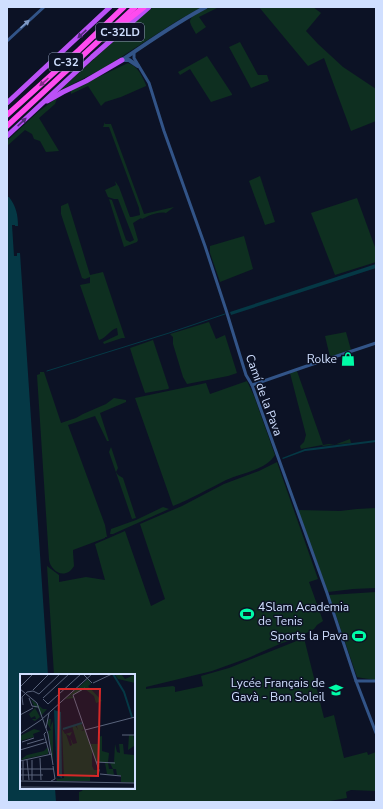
<svg xmlns="http://www.w3.org/2000/svg" width="383" height="809" font-family="'Nunito Sans',sans-serif">
	<rect width="100%" height="100%" fill="#0c1225"/>
	<g fill="#0e2f20">
		<path d="M151,7H202L177,21L104,68L59,91Z"/>
		<path d="M211,7H219L199,17L206,27L196,34C194,30 191,26 190,22C190,14 205,10 211,7Z"/>
		<path d="M259,7H313L321,13L306,31L318,44L343,67L376,89V121L351,131L324,58L308,66Z"/>
		<path d="M240,42L258,75H267L269,81L251,88L229,47Z"/>
		<path d="M207,56L232,94V95L211,102L190,69L180,75L178,72Z"/>
		<path d="M128,63C138,66 142,76 146,85V86L121,97L105,102L101,106L88,86L71,94V90Z"/>
		<path d="M57,98L55,104L39,118L59,151L46,152L40,141L34,139L32,134L25,130L7,146V141L38,112Z"/>
		<path d="M105,122V124H111L144,214L174,207L166,213C158,211 148,216 142,219L141,218L133,223L138,240L137,242L124,247L109,199L112,200L126,240L130,242L134,240L118,199H114L108,197L105,190L116,185L115,181L119,187L130,217H132L140,215L139,208L109,127H103Z"/>
		<path d="M260,176L275,222L265,225L249,181Z"/>
		<path d="M357,198L376,250V262L335,275L311,213Z"/>
		<path d="M68,203L90,275L103,272L125,338H122L104,344L103,342L118,335L117,328C109,330 107,338 99,340L80,285L90,283V277L85,279L82,278L61,214V206Z"/>
		<path d="M244,236L253,269L220,282L210,253V246Z"/>
		<path d="M209,322L216,339L225,335L237,373L228,376L187,384L183,377L173,344V337L170,334Z"/>
		<path d="M346,332L351,350L330,357L325,336Z"/>
		<path d="M153,340L169,388L168,389L145,393L135,364L130,348Z"/>
		<path d="M297,371L323,445L329,444L334,445L350,439L351,443L323,446L322,445L301,449L300,446L304,442L306,435L290,373Z"/>
		<path d="M40,372H44L61,423L76,418L83,414L106,404L114,398L126,400V402L100,413L109,441H107L95,416L68,425L105,525L107,537H105V538L73,550V552L74,566C72,569 70,572 66,573C58,576 50,567 49,560L37,375L40,374Z"/>
		<path d="M247,381L254,396L275,455C266,470 241,473 226,480C208,489 191,499 173,506L135,398L206,383L210,394Z"/>
		<path d="M111,447L118,468L116,472L118,475L123,478L136,518L132,519L109,452Z"/>
		<path d="M277,462L318,579L309,582L323,621L317,625L314,629L293,640L282,643L248,658L212,671L146,687V689L173,686L175,687V692L203,686L201,676L229,668L304,638L324,718L334,715L344,758L367,752L368,755L376,752V791L351,790L346,792L347,798L324,802H79V792L82,791L83,789L134,788V675H54L47,566L59,575V582L86,577L105,580L95,544L125,531L151,606L165,599L140,524L182,506L224,484L259,471Z"/>
		<path d="M163,507L169,509L113,534H110L111,529L136,520Z"/>
		<path d="M376,508V588L353,589L328,592L298,510L340,511L357,509Z"/>
		<path d="M376,592V680L362,678L357,677L329,595Z"/>
	</g>
	<g fill="#053845">
		<path d="M7,197H9C16,206 18,215 18,226H15V225H12L14,256H17V253H20L48,675H21V788H55L56,802H7V215L8,214Z"/>
		<path d="M376,264V268L231,315L230,312Z"/>
		<path d="M376,440V442L322,449L314,450L305,451L283,459L282,458L305,449Z"/>
	</g>
	<g fill="none" stroke-linecap="round" stroke-linejoin="round">
		<path stroke="#053845" stroke-width="1" d="M47,371L169,333L225,314"/>
		<g stroke="#325488" stroke-width="3">
			<path d="M7,41L44,7"/>
			<path d="M134,53V58L149,83L164,131L205,246L226,310L246,375L252,385L327,593L356,681L376,733"/>
			<path d="M252,385L304,367L376,343"/>
			<path d="M356,681H376"/>
		</g>
		<g stroke="#325488" stroke-width="4">
			<path d="M122,60C149,42 177,22 206,7"/>
			<path d="M123,60H129L138,66"/>
		</g>
		<g stroke="#bb51f7" stroke-width="5">
			<path d="M47,101L63,92L86,81L122,60"/>
			<path d="M7,103L110,7"/>
			<path d="M7,136L92,57L149,7"/>
		</g>
		<g stroke="#ff4bef" stroke-width="5.5">
			<path d="M111,33L144,7"/>
			<path d="M7,115L79,50L124,7"/>
			<path d="M7,126L135,7"/>
		</g>
	</g>
	<defs><path id="oneway-solid" d="M-6-.8H1V-3.2L6.5 0L1 3.2V.8H-6Z"/></defs>
	<use fill="#819ac4" href="#oneway-solid" transform="translate(25 24) rotate(-42)"/>
	<g fill="#522b79">
		<use href="#oneway-solid" transform="translate(82 34) rotate(137)"/>
		<use href="#oneway-solid" transform="translate(22 122) rotate(-43)"/>
	</g>
	<use fill="#862e8a" href="#oneway-solid" transform="translate(44 82) rotate(138)"/>
	<defs>
		<symbol id="shop-bare" viewBox="-9 -9 18 18"><path d="M-5-2.5h2.3a2.7 3.5 0 0 1 5.4 0H5L5.5 6h-11ZM-1.5-2.5h3a1.5 2.3 0 0 0-3 0Z" fill="#00fba7" stroke="#0c1225" stroke-width="2.5" paint-order="stroke"/></symbol>
		<symbol id="stadium-bare" viewBox="-9 -9 18 18"><path d="M0-5a6.5 5 0 1 0 0 10a6.5 5 0 1 0 0-10ZM-3.5-1.8h7v3.6h-7Z" fill="#00fba7" stroke="#0c1225" stroke-width="2.5" paint-order="stroke"/></symbol>
		<symbol id="school-bare" viewBox="-9 -9 18 18"><path d="M0-5L7-2L0 1L-7-2ZM-4 1L0 2.5L4 1V4Q0 6-4 4Z" fill="#00fba7" stroke="#0c1225" stroke-width="2.5" paint-order="stroke"/></symbol>
	</defs>
	<g fill-rule="evenodd">
		<use href="#shop-bare" x="338" y="349" width="20" height="20"/>
		<use href="#stadium-bare" x="237" y="604" width="20" height="20"/>
		<use href="#stadium-bare" x="349" y="626" width="20" height="20"/>
		<use href="#school-bare" x="326" y="680" width="20" height="20"/>
	</g>
	<g text-anchor="middle" dominant-baseline="central" stroke-width="3" stroke-linejoin="round" paint-order="stroke">
		<g fill="#0c1225" stroke="#95a2be" stroke-width="1">
			<rect x="96" y="23" width="48" height="18" rx="3"/>
			<rect x="49" y="53" width="34" height="18" rx="3"/>
		</g>
		<g font-size="11" font-weight="bold" fill="#d0dfff">
			<text x="120" y="32">C-32LD</text>
			<text x="66" y="62">C-32</text>
		</g>
		<g font-size="12" fill="#d0dfff" stroke="#0c1225" text-anchor="end">
			<text x="337" y="359">Rolke</text>
			<text x="258" y="607" text-anchor="start">4Slam Academia<tspan x="258" dy="14">de Tenis</tspan></text>
			<text x="348" y="636">Sports la Pava</text>
			<text x="325" y="683">Lycée Français de<tspan x="325" dy="14">Gavà - Bon Soleil</tspan></text>
		</g>
		<g font-size="12" fill="#d0dfff" stroke="#0c1225">
			<text transform="translate(264 395) rotate(70)">Camí de la Pava</text>
		</g>
	</g>
	<g transform="translate(20 674)">
		<rect width="115" height="115" fill="#0c1225"/>
		<path d="M95,0H101L105,5L114,1L115,9L98,5ZM68,5L71,10L65,14L68,12L82,27L76,29L74,22L65,15L48,23L53,22L54,24L45,25ZM11,25L23,35H27L21,42L18,33L15,34L20,43L15,47L13,46L12,45H16L15,42L11,44L9,40L15,34ZM29,45H31L30,54L33,47V87L28,57L31,56L27,49ZM61,49L64,55L61,57L65,56L70,70H79L78,63L82,62V77L89,79L88,88H76L72,77V92L74,96H78V100L70,102V107H37L36,103L38,105L44,104L42,55L45,60L52,58L50,62L46,60L50,72L52,71L50,63L53,70L57,69L52,52L55,51L58,56L56,50ZM14,55L21,57L13,60L14,63L0,67V62ZM109,61H113L115,72V109L101,108V101H97L96,95H93L94,101L87,100L85,89H88L89,95H93L90,89L94,88L95,70L97,78L100,79L99,70H103L104,80L114,81V72L108,76ZM28,73V80L0,86L7,81L24,77Z" fill="#0e2f20"/>
		<path d="M34,36L41,38L42,104L37,102Z" fill="#053845"/>
		<path fill="none" stroke="#053845" stroke-width="2" d="M93,0L104,18L112,43M43,55L62,49"/>
		<path fill="none" stroke="#5a647c" stroke-width="1" d="M63,0L72,9M73,9L92,0M0,13L13,0M0,15L17,29L28,60L33,91M13,16L29,0M19,20L40,0M53,21L79,96L78,102M53,21L65,14M9,24L12,32L18,33M23,24L49,0M23,25L28,30L61,0M3,31L2,23L7,18L13,17L19,20M0,41L13,34M26,54L29,39M65,56L115,43M26,58L24,60L30,81M0,60L21,46L72,0M102,61H115M2,68L14,64M7,70L24,65M0,76L27,68M20,84L21,106M7,86L9,106M12,86V106M0,87L32,80M3,87V106M76,88L95,89M0,95H33M80,100L101,102M0,101H23M0,107L115,109M31,107L35,105L33,92M0,113L115,114"/>
		<path fill="#d62828" fill-opacity="0.15" stroke="#d62828" stroke-width="2" d="M39,15H80L78,102L38,101Z"/>
		<rect width="115" height="115" fill="none" stroke="#d0dfff" stroke-width="2"/>
	</g>
	<rect width="383" height="809" fill="none" stroke="#d0dfff" stroke-width="16"/>
</svg>
